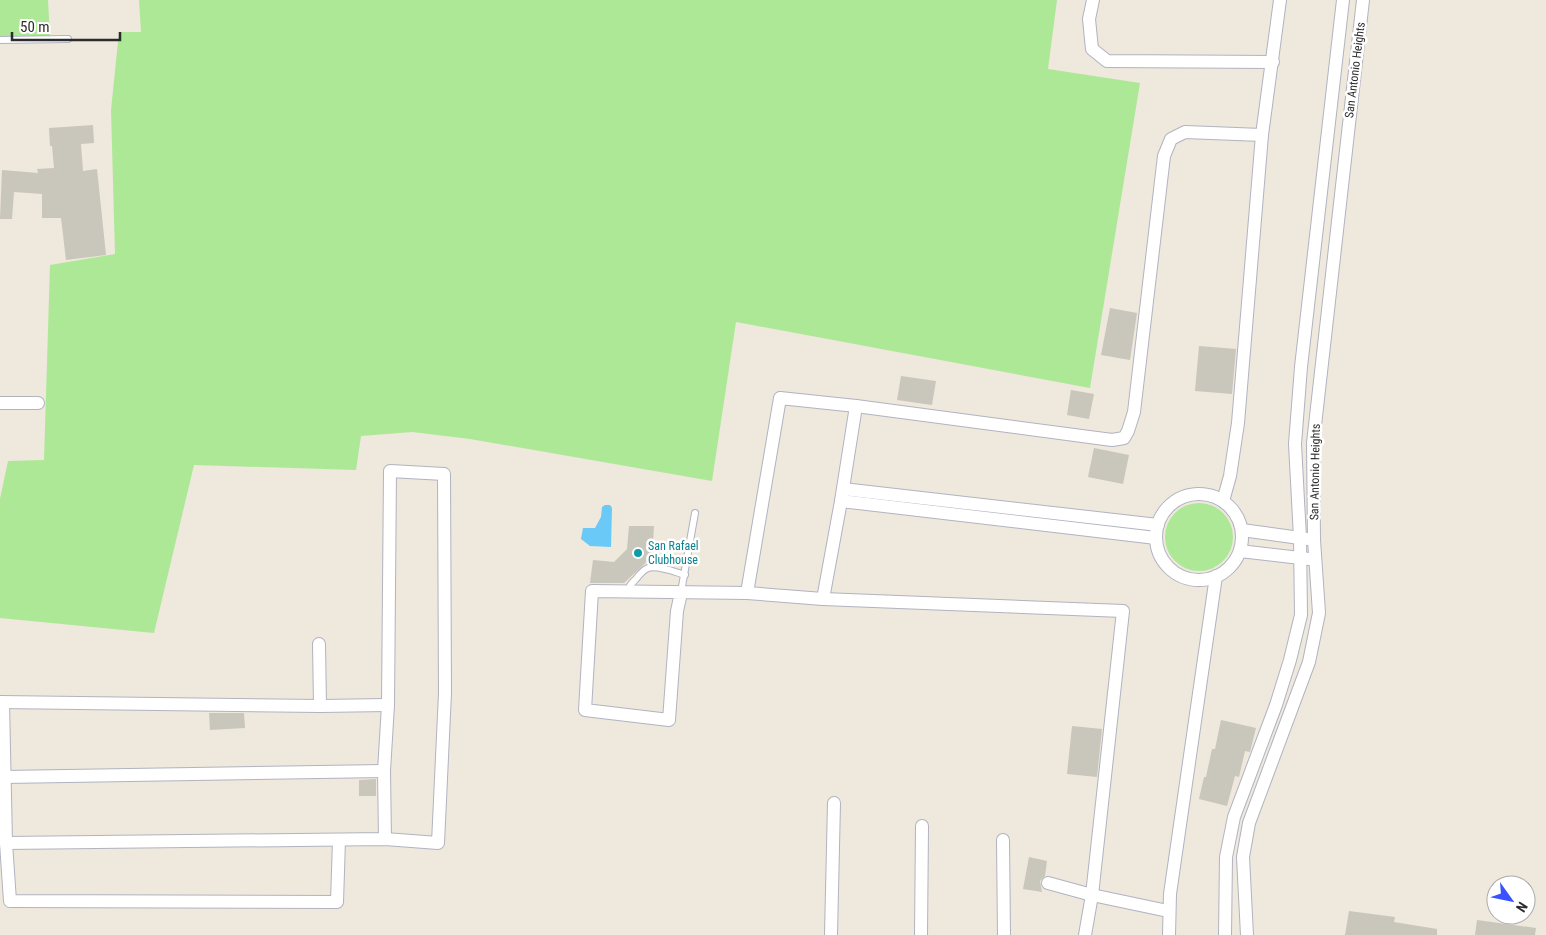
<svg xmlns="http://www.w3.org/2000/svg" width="1546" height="935" font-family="'Roboto Condensed',sans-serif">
	<rect width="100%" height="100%" fill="#eee8dd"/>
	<g fill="#ade897">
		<path d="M0,0H48L50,36L0,37Z"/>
		<path d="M139,0H1057L1048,69L1140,83L1090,388L736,322L712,481L470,439L412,432L361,436L356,470L194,465L154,633L0,618V499L8,461L44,460L50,265L115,254L111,110L119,32H141Z"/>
		<circle cx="1199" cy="537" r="34"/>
	</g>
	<path fill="#6ac9f6" d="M605,505H610L612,508L611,547L590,546L581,539L583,528H595L601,517L602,507Z"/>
	<g fill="#c9c6bc">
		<path d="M93,125L94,143L81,144L83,171L97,169L106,255L66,260L61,218H42V194L14,192L12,219H0L2,170L38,173L37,169L54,168L52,146H50L49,128Z"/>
		<path d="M1110,308L1137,313L1130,360L1101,355Z"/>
		<path d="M1199,346L1236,349L1232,394L1195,391Z"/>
		<path d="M901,376L936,381L932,405L897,400Z"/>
		<path d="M1071,390L1094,394L1089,419L1067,415Z"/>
		<path d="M1094,448L1129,455L1123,484L1088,477Z"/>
		<path d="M629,526H654L652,557L624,583H590L593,560L614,562L627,549Z"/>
		<path d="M209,713H244L245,728L210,730Z"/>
		<path d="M1221,720L1256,728L1250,752L1245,751L1239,777L1235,776L1227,806L1199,799L1204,777H1206L1212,749H1215Z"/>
		<path d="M1072,726L1102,729L1097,777L1067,774Z"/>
		<path d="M376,779V796H359V780Z"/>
		<path d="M1029,857L1047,861L1045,876L1040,881L1042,892L1023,889Z"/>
		<path d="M1349,911L1395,917L1394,922L1437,929V935H1345Z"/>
		<path d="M1477,920L1536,928L1535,935H1475Z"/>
	</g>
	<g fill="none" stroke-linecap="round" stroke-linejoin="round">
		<defs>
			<g id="lane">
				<path d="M0,40L68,39"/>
				<path d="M681,592L695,513"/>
				<path d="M629,593C628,586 631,584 636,579C639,575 643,570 648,568C658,565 675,572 685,575"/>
			</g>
			<g id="street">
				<path d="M1093,0L1089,19L1092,49L1107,61L1273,62"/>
				<path d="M0,403H38"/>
				<path d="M843,489L1158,525"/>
				<circle cx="1199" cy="537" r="43"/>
				<path d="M841,501L1156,538"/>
				<path d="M1223,501L1230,476L1238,423L1262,135L1280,0"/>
				<path d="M1242,530L1307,539"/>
				<path d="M1240,551L1309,559"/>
				<path d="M681,593L677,611L669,720L585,710L592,591L747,593L823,599L1123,611L1092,895L1085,935"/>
				<path d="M747,593L780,398L856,406L1112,440L1124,438L1128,431L1134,412L1164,156L1171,139L1185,132L1262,135"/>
				<path d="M823,599L841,501L856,406"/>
				<path d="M319,644L320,706"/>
				<path d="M0,702L320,706L388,705"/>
				<path d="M3,702L6,843L10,901L337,902L339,840"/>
				<path d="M4,777L384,771"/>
				<path d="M1003,840L1004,935"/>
				<path d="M6,843L385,839L438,843L445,693L444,474L390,471L388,705L384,771L385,839"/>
				<path d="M1048,883L1092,895L1168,911"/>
				<path d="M831,935L834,803"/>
				<path d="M921,935L922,826"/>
				<path d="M1169,935L1170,894L1216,576"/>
				<path d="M1225,935L1226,857L1234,817L1276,705L1290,660L1301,615L1300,538L1295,444L1301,367L1343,0"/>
				<path d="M1247,935L1243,857L1249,823L1309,662L1319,613L1314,540L1313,443L1363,0"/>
			</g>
		</defs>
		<use href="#lane" stroke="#b1b3c0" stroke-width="8"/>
		<use href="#street" stroke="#b1b3c0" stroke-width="14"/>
		<use href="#lane" stroke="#fff" stroke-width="6"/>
		<use href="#street" stroke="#fff" stroke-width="12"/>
	</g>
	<circle fill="#0f9aa8" stroke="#fff" stroke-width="2" cx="638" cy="553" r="5"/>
	<g text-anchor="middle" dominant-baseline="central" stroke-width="5" stroke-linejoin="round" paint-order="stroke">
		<g font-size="12" fill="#2c2c2c" stroke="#fff">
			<text transform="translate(1355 70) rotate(-83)">San Antonio Heights</text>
			<text transform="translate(1315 472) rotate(-89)">San Antonio Heights</text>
		</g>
		<g font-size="12" fill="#0d838f" stroke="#fff" text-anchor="start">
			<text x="648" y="546">San Rafael<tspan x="648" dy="14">Clubhouse</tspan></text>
		</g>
	</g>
	<g transform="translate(1511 900) rotate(123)"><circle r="24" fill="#ffffff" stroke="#ababab"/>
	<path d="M0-4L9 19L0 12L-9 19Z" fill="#3a52ff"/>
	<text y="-8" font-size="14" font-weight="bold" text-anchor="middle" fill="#2c2c2c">N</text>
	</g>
	<path d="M12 32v8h108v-8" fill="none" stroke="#2c2c2c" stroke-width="2.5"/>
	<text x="20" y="32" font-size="15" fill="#2c2c2c" stroke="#ffffff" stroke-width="4" paint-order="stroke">50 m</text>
</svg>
